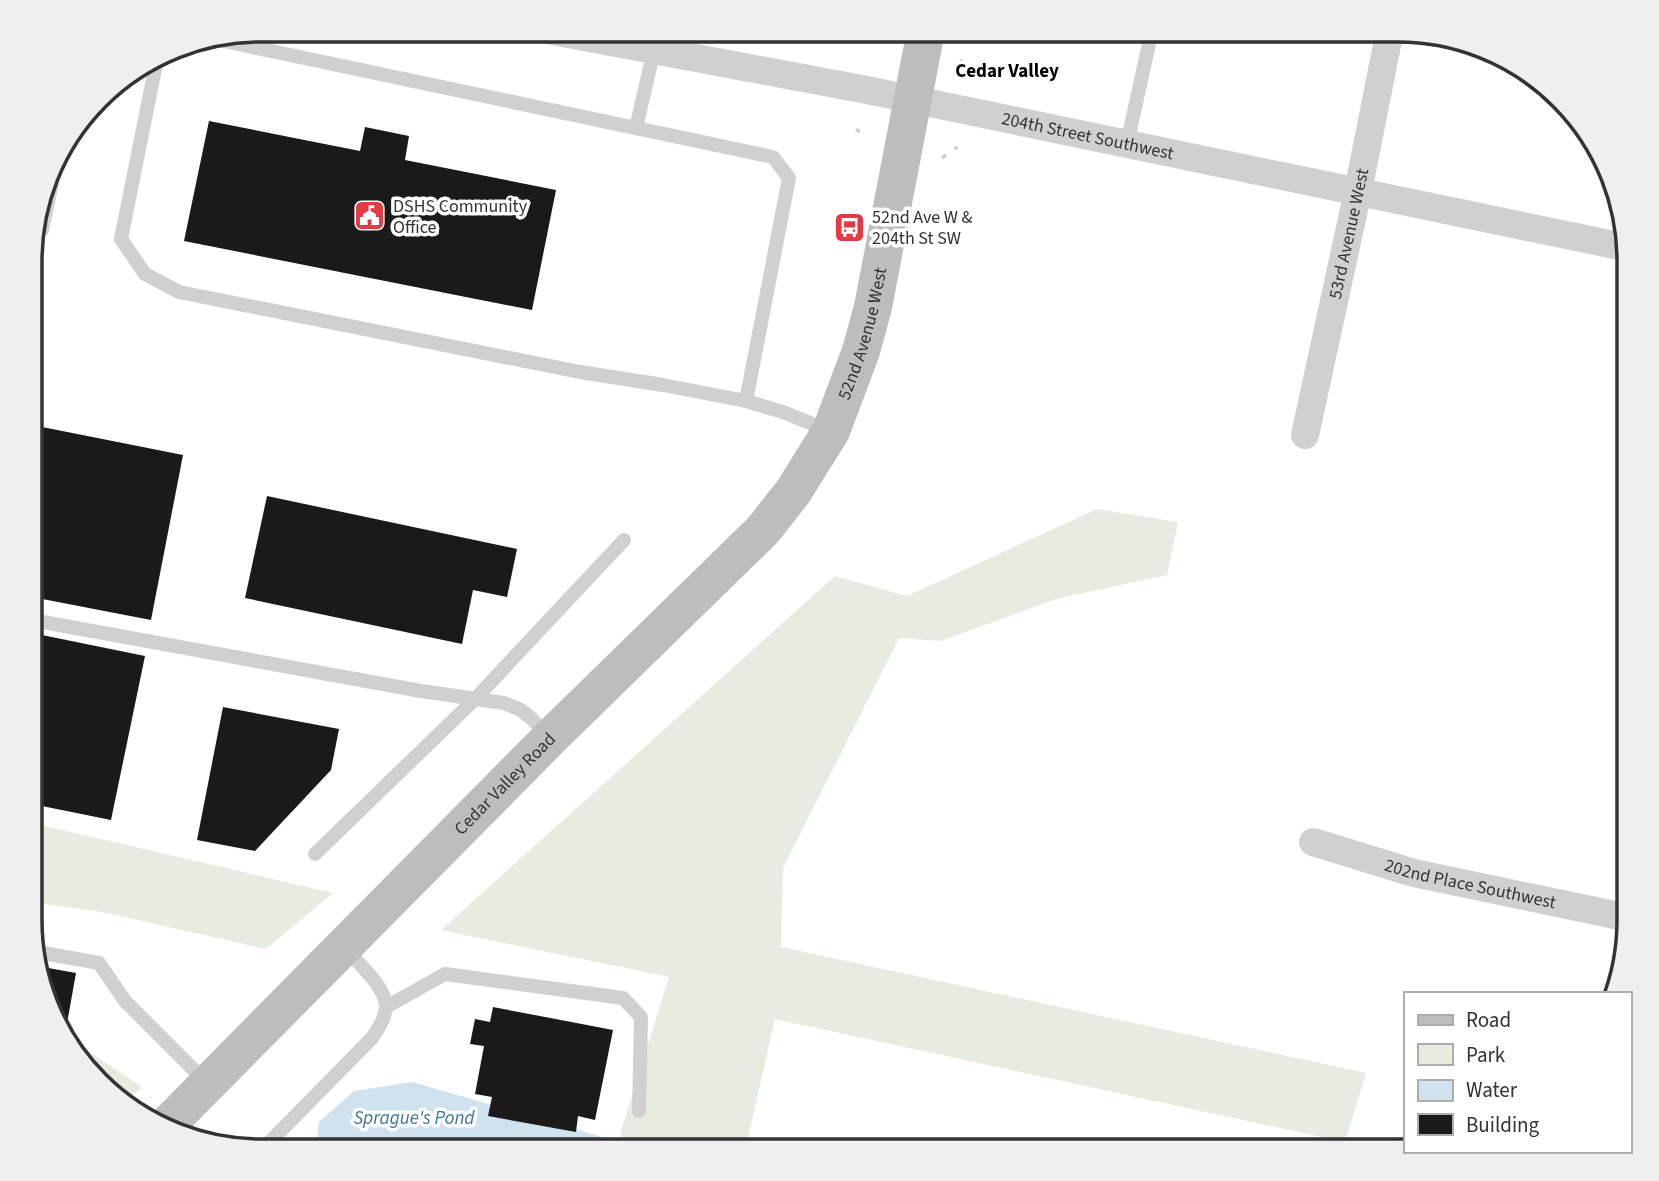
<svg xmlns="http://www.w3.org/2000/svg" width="1659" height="1181" font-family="'Source Sans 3',sans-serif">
	<rect width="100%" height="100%" fill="#fff"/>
	<g fill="#e6ecdf">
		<path d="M1097,509L1178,522L1167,575L1056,599L941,641L899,638L783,868L781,947L1366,1073L1345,1142L775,1019L745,1151H619L621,1131L669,977L441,930L835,576L907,596Z"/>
		<path d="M32,823L333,893L266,949L107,913L32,902Z"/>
		<path d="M61,1036L67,1037L142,1087L124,1105L120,1103Z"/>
	</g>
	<path fill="#cfe2ee" d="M412,1082L609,1139L610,1151H316L319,1122L354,1091Z"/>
	<g fill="#1a1a1a">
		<path d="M209,121L360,151L365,127L409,136L405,160L556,190L532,310L184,241Z"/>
		<path d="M32,425L183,455L151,620L32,597Z"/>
		<path d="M267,496L517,549L507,597L473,590L462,644L245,598Z"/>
		<path d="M32,633L145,656L111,820L32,804Z"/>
		<path d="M223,707L339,729L331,770L255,851L197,840Z"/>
		<path d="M37,966L76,973L66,1029L58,1027Z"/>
		<path d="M493,1007L613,1030L595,1120L578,1116L576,1132L488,1116L492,1097L475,1094L484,1046L470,1044L475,1019L490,1022Z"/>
	</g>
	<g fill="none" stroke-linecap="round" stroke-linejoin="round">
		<g stroke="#cdcdcd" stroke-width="4.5" stroke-dasharray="3.5 3.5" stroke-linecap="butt">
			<path d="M960,62L964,60"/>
			<path d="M969,76L972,74"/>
			<path d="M857,132L860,127"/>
			<path d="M955,147L957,149"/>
			<path d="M943,155L945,158"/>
		</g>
		<g stroke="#d0d0d0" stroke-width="14">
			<path d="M210,38L773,157L789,178L746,401"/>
			<path d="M157,59L121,239L145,274L179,292L580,372L663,385L746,401L783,412L830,431"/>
			<path d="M636,128L654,50"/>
			<path d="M1127,144L1152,30"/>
			<path d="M42,230L59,151"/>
			<path d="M32,620L421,691L504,703L521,710L531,718L549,737"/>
			<path d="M315,854L475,699L624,540"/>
			<path d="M32,951L99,963L125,1001L207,1083"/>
			<path d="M386,1007L445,974L623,998L641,1017L639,1111"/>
			<path d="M261,1151L372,1038C378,1029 385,1019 386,1007C386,987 358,963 345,948"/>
		</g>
		<g stroke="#d0d0d0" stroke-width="28">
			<path id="s1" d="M547,30L867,90L1629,248"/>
			<path id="s2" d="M1305,435L1358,191L1390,30"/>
			<path id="s3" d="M1313,842L1414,873L1629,918"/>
		</g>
		<path stroke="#bdbdbd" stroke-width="38" id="s4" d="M165,1127L550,738L763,530L793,492L831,431L861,351L873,307L926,30"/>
	</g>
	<defs>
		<symbol id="civic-square" viewBox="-11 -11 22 22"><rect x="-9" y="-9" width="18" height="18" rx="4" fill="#e63946" stroke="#fff"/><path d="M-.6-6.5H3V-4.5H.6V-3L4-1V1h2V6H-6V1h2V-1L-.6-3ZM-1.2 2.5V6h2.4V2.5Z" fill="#fff"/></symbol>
		<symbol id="bus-square" viewBox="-11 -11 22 22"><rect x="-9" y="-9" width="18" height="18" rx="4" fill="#e63946" stroke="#fff"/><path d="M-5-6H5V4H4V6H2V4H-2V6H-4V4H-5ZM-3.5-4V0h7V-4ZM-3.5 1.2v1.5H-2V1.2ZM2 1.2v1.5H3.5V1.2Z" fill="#fff"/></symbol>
	</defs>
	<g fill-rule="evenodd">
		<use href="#civic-square" x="352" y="198" width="35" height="35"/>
		<use href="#bus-square" x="832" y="210" width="35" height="35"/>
	</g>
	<g text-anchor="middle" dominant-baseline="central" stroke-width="7" stroke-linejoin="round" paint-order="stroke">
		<g font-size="18" fill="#333" stroke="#fff">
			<text stroke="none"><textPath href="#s1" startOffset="551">204th Street Southwest</textPath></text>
			<text stroke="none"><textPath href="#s2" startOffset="206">53rd Avenue West</textPath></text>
			<text stroke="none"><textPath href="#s4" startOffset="1068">52nd Avenue West</textPath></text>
			<text stroke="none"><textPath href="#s4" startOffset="483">Cedar Valley Road</textPath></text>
			<text stroke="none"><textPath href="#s3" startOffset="163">202nd Place Southwest</textPath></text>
		</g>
		<g font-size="18" fill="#333" stroke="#fff" text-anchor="start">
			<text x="393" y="206">DSHS Community<tspan x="393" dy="21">Office</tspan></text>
			<text x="872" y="217">52nd Ave W &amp;<tspan x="872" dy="21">204th St SW</tspan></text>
		</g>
		<g font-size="19" font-weight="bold" fill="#000" stroke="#fff">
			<text x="1007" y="71">Cedar Valley</text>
		</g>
		<g font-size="19" font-style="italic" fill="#3f7597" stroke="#fff">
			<text x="414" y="1118">Sprague's Pond</text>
		</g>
	</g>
	<path d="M0 0H1659V1181H0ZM261 42H1398A219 219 0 0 1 1617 261V920A219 219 0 0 1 1398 1139H261A219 219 0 0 1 42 920V261A219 219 0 0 1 261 42Z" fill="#efefef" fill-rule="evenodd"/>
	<path fill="none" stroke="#333" stroke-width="3.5" d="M261 42H1398A219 219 0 0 1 1617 261V920A219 219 0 0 1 1398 1139H261A219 219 0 0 1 42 920V261A219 219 0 0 1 261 42Z"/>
	<rect x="1404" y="992" width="228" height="161" fill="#ffffff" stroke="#adadad" stroke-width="2"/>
	<rect x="1418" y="1015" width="35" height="10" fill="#bdbdbd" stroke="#adadad" stroke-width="2"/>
	<text x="1466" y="1027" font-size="21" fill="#333333">Road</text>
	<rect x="1418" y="1044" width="35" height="21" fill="#e6ecdf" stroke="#adadad" stroke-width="2"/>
	<text x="1466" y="1062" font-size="21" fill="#333333">Park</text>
	<rect x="1418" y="1080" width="35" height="21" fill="#cfe2ee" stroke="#adadad" stroke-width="2"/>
	<text x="1466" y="1097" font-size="21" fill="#333333">Water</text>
	<rect x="1418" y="1114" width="35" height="21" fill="#1a1a1a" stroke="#adadad" stroke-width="2"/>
	<text x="1466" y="1132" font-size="21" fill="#333333">Building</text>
</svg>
